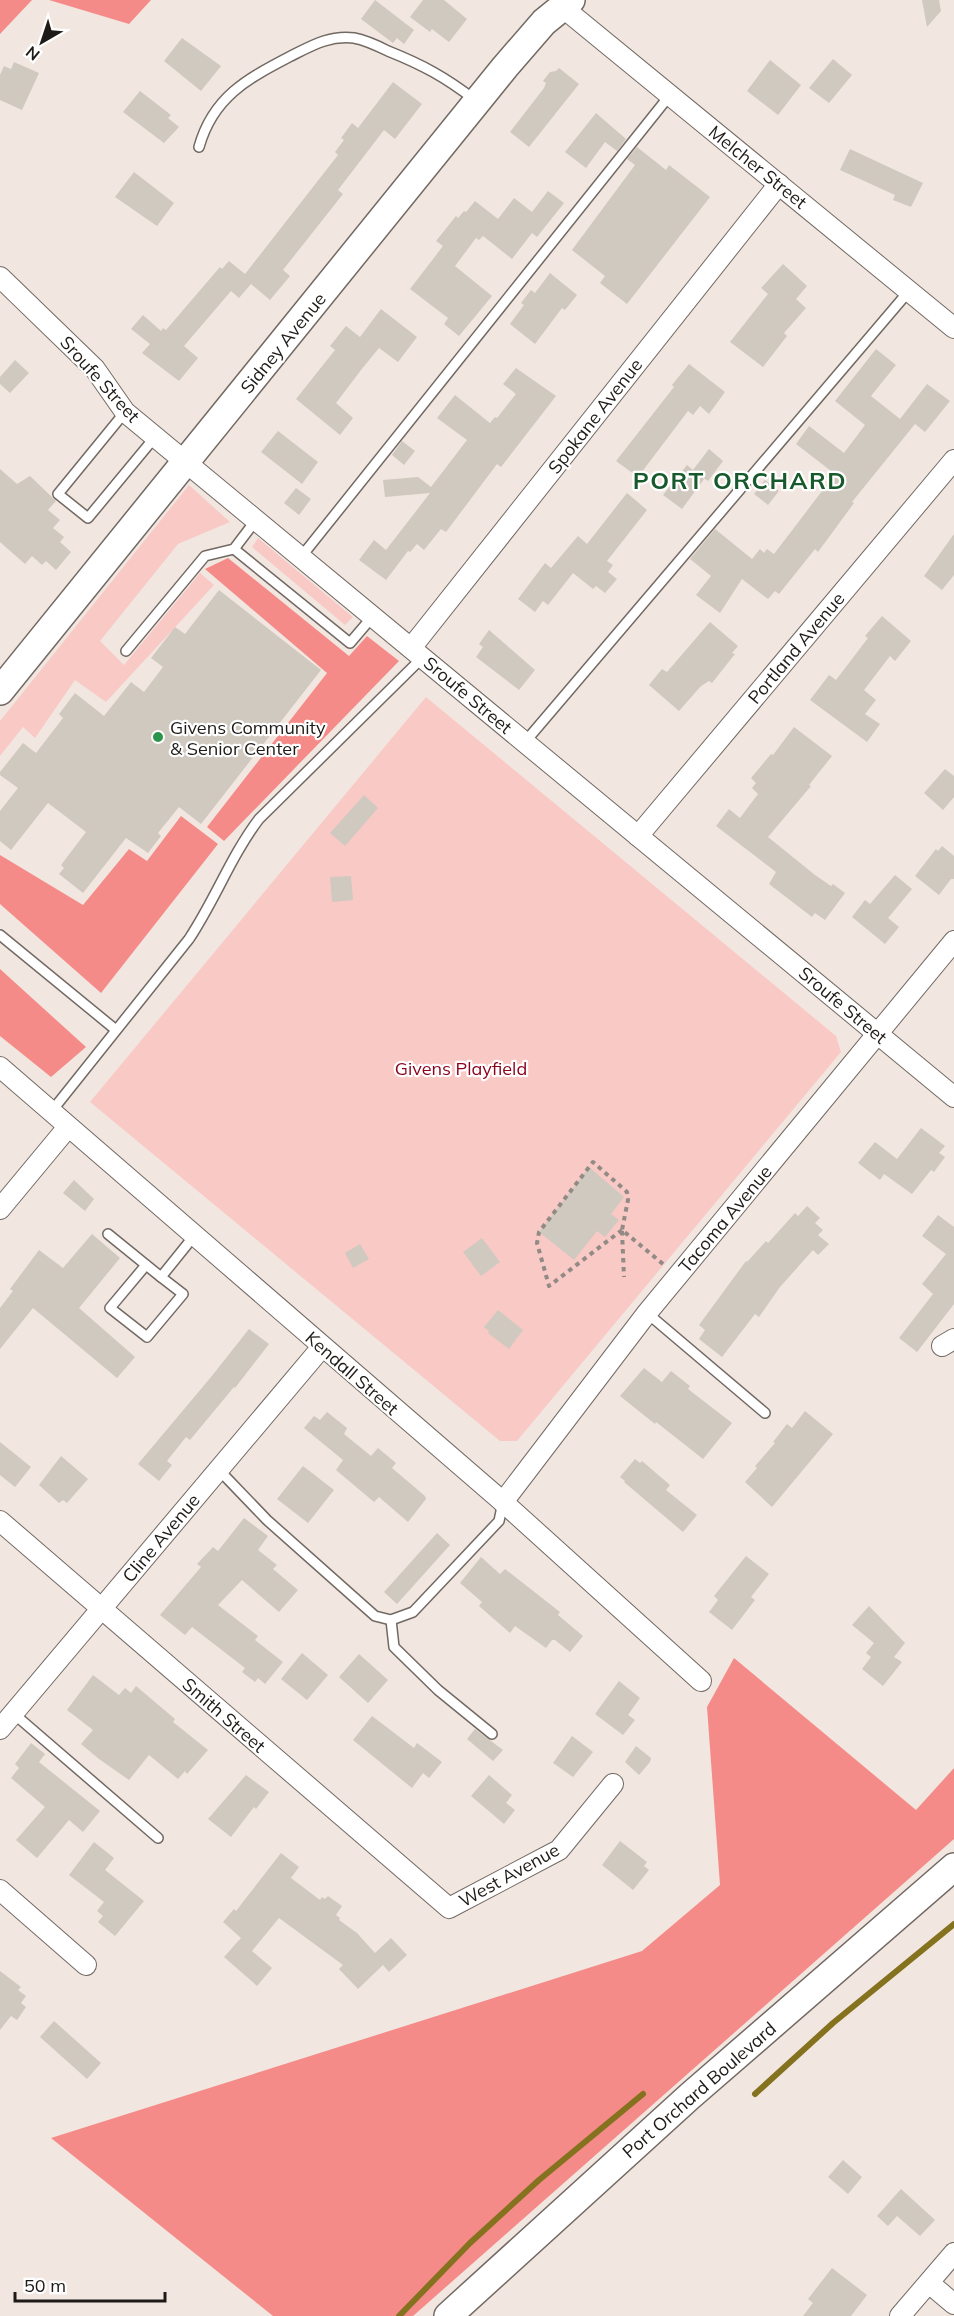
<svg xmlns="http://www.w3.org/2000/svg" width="954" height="2316" font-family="Mulish,sans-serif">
	<rect width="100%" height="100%" fill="#f2e7e0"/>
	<g fill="#f9c9c6">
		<path d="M189,485L230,522L178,544L100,641L124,665L200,573L214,585L106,702L75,680L35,738L23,727L0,756V721Z"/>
		<path d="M258,538L353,617L345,625L252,547Z"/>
		<path d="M426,697L836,1036L841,1052L517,1441H500L90,1102Z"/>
	</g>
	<g fill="#f58b88">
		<path d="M0,0H32L0,34Z"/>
		<path d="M49,0H151L129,24Z"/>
		<path d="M228,558L349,656L367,636L399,661L224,841L207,827L327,673L205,569Z"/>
		<path d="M181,816L218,844L101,993L0,904V855L83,905L129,849L147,861Z"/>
		<path d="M0,969L86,1047L51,1077L0,1036Z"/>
		<path d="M734,1658L916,1810L954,1768V1839L413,2316H273L51,2138L642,1951L720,1885L707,1707Z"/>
	</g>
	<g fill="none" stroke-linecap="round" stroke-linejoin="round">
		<g stroke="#85721f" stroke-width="6">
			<path d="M755,2094L833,2023L954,1924"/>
			<path d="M399,2316L470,2243L539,2180L643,2094"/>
		</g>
	</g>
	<g fill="#cfc9bf">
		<path d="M375,0L414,30L404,44L397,38L393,43L361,19Z"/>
		<path d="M423,0H444L467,19L449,42L432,29L430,32L410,17Z"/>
		<path d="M922,0H939L941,11L927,27Z"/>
		<path d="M182,38L221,66L201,91L164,61Z"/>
		<path d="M833,59L852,75L829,103L809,88Z"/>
		<path d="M770,60L801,85L778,115L747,91Z"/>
		<path d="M14,62L39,73L22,110L0,100V75L4,66L11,69Z"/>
		<path d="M559,68L579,84L529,147L510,132L544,88L546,83L543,81L550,72L556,71Z"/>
		<path d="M393,82L422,104L395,139L384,130L338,190L343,194L283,270L290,276L270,300L251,284L239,298L231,291L184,346L198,358L179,381L142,353L150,344L131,329L143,315L161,331L163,328L166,330L220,267L222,269L229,261L245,274L338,155L335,152L344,140L341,138L352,123L358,128Z"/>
		<path d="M140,91L171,115L168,118L179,127L164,143L123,112Z"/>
		<path d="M596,113L626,139L617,151L605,142L586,168L565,152Z"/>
		<path d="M637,147L666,170L669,165L710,197L627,304L600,283L605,276L572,250L635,165L627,159Z"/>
		<path d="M850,149L923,183L911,207L893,200L895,195L840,170Z"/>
		<path d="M134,172L174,203L157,226L115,197Z"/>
		<path d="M548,191L564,203L537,237L532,233L512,259L483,236L479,240L476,238L455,266L492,296L459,336L444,324L448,318L410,289L443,246L436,241L456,216L458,218L464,211L466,212L475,201L498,219L514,198L532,212Z"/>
		<path d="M783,264L807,286L796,299L806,308L784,333L787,336L763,367L730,342L768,294L761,288Z"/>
		<path d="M550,273L577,295L565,310L562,308L535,344L510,324L524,305L521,303L531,290L535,293Z"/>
		<path d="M381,309L417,337L398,362L379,348L361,370L336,403L353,418L340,435L296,399L335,350L330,346L346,326L360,337Z"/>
		<path d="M876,349L896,365L871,396L900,419L927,384L950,401L925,432L915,424L852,502L854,503L818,552L815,549L779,594L775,591L768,599L742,579L720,613L696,595L711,576L690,559L715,529L752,559L760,549L764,553L767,549L774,554L835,474L796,444L809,426L844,453L865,425L835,401Z"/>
		<path d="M15,360L29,373L10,393L0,384V377Z"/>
		<path d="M689,364L725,392L709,414L700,406L693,415L688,411L638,477L616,461L674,387L672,385Z"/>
		<path d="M516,368L556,396L501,467L497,464L446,532L441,529L424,550L417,544L410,552L408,551L386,580L359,560L374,540L386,550L430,493L385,497L383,480L418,477L431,487L467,440L437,418L455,395L490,423L495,417L497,418L516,394L503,384Z"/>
		<path d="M278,431L318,462L302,484L261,452Z"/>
		<path d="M402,441L415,451L404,465L392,455Z"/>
		<path d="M709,449L723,461L708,481L702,477L704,479L682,509L663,495L687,465L693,470Z"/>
		<path d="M0,469L17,484L30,476L56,501L48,510L60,520L53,528L64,537L60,542L71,552L56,570L46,561L42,565L32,556L25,564L0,542Z"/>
		<path d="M765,480L779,491L768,505L754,494Z"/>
		<path d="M296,488L311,499L299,515L284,503Z"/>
		<path d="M627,493L647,510L607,561L613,565L608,572L617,579L605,593L596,586L593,589L573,573L548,605L543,601L535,612L518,599L545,563L551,568L578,536L587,544Z"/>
		<path d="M954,534V575L942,590L924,576Z"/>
		<path d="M219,590L321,670L201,824L179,807L158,833L161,836L148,853L126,838L83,893L59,874L64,868L61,865L86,832L48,803L11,850L0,841V811L18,788L0,775V772L23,743L36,753L63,718L59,714L75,693L104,716L131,682L144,692L163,667L151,658L175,627L185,634Z"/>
		<path d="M882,616L911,641L895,661L890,656L864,690L876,700L865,714L880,724L867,742L810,700L829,675L836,680L868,638L865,636Z"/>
		<path d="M710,622L738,646L732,653L735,654L712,683L709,681L701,686L679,711L649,685L662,669L667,672Z"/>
		<path d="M489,630L535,670L519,690L476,657L483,647L479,644Z"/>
		<path d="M794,727L832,756L809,785L811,786L768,837L815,875L831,886L833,884L845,893L825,920L815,913L812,917L769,884L776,872L716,826L729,809L740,818L758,794L752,788L756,783L751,778L771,754L773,755Z"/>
		<path d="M945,769L954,776V797L943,810L924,793Z"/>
		<path d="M364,795L378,808L345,846L330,833Z"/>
		<path d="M942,846L954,856V879H951L939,895L915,876L936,849L938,851Z"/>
		<path d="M895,875L912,889L888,918L899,927L885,944L852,917L865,900L870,904Z"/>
		<path d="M351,876L353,900L332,902L330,877Z"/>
		<path d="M921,1128L945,1146L939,1153L945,1157L934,1172L931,1170L912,1194L884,1174L880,1180L858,1163L875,1142L897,1159Z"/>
		<path d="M589,1167L624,1197L611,1214L619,1220L605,1237L597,1231L574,1260L539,1232Z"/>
		<path d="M74,1180L94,1199L85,1211L63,1193Z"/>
		<path d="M807,1206L820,1218L815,1223L823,1230L818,1235L829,1244L818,1255L813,1250L780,1287L759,1317L755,1314L722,1357L699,1339L705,1330L699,1325L746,1261L747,1262L766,1241L768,1243L795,1213L798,1216Z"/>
		<path d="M938,1215L954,1227V1304L917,1352L899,1338L933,1294L922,1284L946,1254L922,1236Z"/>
		<path d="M92,1234L120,1258L79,1308L135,1357L117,1378L33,1308L0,1349V1308L13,1291L10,1289L39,1250L63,1268Z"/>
		<path d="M482,1238L500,1262L481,1276L463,1252Z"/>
		<path d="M360,1244L369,1259L353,1268L345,1253Z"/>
		<path d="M498,1310L523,1330L509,1349L488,1333L489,1331L484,1327Z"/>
		<path d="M249,1329L269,1344L235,1388L234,1387L190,1440L186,1437L167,1461L172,1465L159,1481L138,1464L211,1377Z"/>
		<path d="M644,1368L662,1382L671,1371L690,1386L688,1389L732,1423L703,1459L656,1422L655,1424L620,1396Z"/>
		<path d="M805,1411L833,1434L772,1507L745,1482L757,1468L755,1466L775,1443L773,1442L787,1424L792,1428Z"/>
		<path d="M327,1412L347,1428L344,1434L371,1456L378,1448L396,1463L392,1468L425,1496L426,1499L408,1522L379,1497L374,1502L336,1470L343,1460L304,1428L314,1416L320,1420Z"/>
		<path d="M0,1442L31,1467L15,1487L0,1475Z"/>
		<path d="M61,1456L88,1479L67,1503L63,1500L59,1503L39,1485Z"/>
		<path d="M635,1459L640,1463L642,1461L670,1485L666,1490L697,1515L683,1532L624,1482L625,1481L620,1477Z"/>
		<path d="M303,1466L334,1490L308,1523L277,1499Z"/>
		<path d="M244,1518L268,1536L258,1550L277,1565L273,1569L298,1590L279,1612L242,1580L218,1605L258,1636L255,1640L283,1662L265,1684L258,1678L255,1682L242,1672L245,1668L192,1627L185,1635L160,1615L201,1567L197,1564L213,1547L218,1551Z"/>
		<path d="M437,1533L450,1545L397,1604L384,1592Z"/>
		<path d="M746,1556L769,1574L751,1597L755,1600L732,1630L709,1612L718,1600L714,1596Z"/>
		<path d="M481,1557L500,1574L505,1569L560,1612L558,1615L583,1636L570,1652L555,1640H552L546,1648L515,1626L510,1633L479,1606L482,1602L460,1583Z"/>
		<path d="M869,1606L905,1643L894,1657L902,1662L883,1686L862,1669L871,1657L866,1653L874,1643L852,1625Z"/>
		<path d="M302,1653L328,1675L307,1700L281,1679Z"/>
		<path d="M359,1654L388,1680L368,1703L339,1677Z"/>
		<path d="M93,1675L119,1695L125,1688L131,1693L136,1686L175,1719L173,1722L208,1750L187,1774L185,1771L178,1779L149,1755L129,1780L99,1759L81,1744L93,1730L67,1710Z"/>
		<path d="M619,1681L640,1698L628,1715L635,1720L623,1735L595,1714Z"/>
		<path d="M372,1716L414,1748L417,1743L442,1762L429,1778L423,1773L412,1788L353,1740Z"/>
		<path d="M475,1729L503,1750L493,1761L467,1739Z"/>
		<path d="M572,1736L593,1752L573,1777L553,1763Z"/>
		<path d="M31,1743L45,1754L39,1762L100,1811L83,1832L69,1820L37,1858L16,1840L45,1807L11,1778L19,1768L15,1764Z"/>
		<path d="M636,1746L651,1758L650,1762L639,1775L625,1762Z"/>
		<path d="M246,1775L269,1792L256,1809L254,1807L231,1837L208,1819Z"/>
		<path d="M489,1775L512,1795L506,1803L515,1810L504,1824L471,1796Z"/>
		<path d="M620,1841L647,1862L644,1866L649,1870L633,1890L602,1865Z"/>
		<path d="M94,1842L114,1858L105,1870L144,1901L115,1936L98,1922L103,1916L97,1911L104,1902L69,1875Z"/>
		<path d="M281,1853L299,1867L291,1878L320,1900L322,1897L325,1899L328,1896L342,1906L336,1915L340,1918L339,1920L357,1933L375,1953L391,1938L407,1955L389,1972L383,1965L358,1989L339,1969L343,1965L279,1918L252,1951L272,1968L257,1986L224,1957L241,1938L223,1922L234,1909L236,1911Z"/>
		<path d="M0,1971L21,1987L18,1990L26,1996L21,2003L26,2007L17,2020L11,2016L0,2030Z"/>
		<path d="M54,2021L101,2063L87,2079L40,2037Z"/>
		<path d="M843,2160L862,2177L848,2194L828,2177Z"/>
		<path d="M901,2189L935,2220L920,2236L897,2216L888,2226L877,2216Z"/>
		<path d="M832,2268L867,2295L851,2316H803L813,2303L808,2299Z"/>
	</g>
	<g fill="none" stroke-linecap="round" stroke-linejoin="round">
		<defs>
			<g id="lane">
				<path d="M199,147C213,97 247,79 289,57C311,46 329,35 354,38C365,40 378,46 388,51C423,65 445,77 475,100"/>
				<path d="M125,412L58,494L88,518L155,437"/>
				<path d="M234,549L350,643L373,616"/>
				<path d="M301,557L670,95"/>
				<path d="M126,651L205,556L234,549L256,520"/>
				<path d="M525,742L909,291"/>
				<path d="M0,935L116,1030"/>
				<path d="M51,1112L189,939C215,900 231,856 259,819L423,657"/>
				<path d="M108,1234L161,1277L194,1236"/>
				<path d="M146,1265L110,1308L147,1337L183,1294L161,1277"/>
				<path d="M647,1313L765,1413"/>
				<path d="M219,1470L267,1520L375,1616L391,1620L413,1612L499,1521L503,1502"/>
				<path d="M391,1620L394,1647L438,1690L492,1734"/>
				<path d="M13,1713L158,1838"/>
			</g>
			<g id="street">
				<path d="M561,6L954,328"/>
				<path d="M0,277L95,369L125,412L954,1097"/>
				<path d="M411,648L779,184"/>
				<path d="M638,836L954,460"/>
				<path d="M0,1067L503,1502L701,1681"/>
				<path d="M0,1209L68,1127"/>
				<path d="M942,1346L954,1339"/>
				<path d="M503,1502L647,1313L954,941"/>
				<path d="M0,1521L449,1908L559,1850L613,1784"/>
				<path d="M0,1729L322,1347"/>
				<path d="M0,1890L86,1965"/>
				<path d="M929,2283L954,2304"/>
				<path d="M900,2316L954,2253"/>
			</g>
			<g id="secondary">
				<path d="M0,691L505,67L544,22L571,0"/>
				<path d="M448,2316L690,2096L954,1867"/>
			</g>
		</defs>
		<use href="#lane" stroke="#726963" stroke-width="12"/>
		<use href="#street" stroke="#726963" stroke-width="22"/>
		<use href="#secondary" stroke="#726963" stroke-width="30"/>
		<g stroke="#928a85" stroke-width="4" stroke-dasharray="4.5 4.5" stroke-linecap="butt">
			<path d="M622,1230L549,1286L537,1243L539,1232L593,1162L627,1192L628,1200L622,1230L663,1264"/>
			<path d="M622,1231L624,1277"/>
		</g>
		<use href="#lane" stroke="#fff" stroke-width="9"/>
		<use href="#street" stroke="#fff" stroke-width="20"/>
		<use href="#secondary" stroke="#fff" stroke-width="27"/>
	</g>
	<circle fill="#2c954c" stroke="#fff" stroke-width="2" cx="158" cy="737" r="6"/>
	<g text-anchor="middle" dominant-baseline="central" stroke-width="4.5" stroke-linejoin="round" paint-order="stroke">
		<g font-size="18" fill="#1d1a17" stroke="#fff">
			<text transform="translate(758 167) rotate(39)">Melcher Street</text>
			<text transform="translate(283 343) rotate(-51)">Sidney Avenue</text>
			<text transform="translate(100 379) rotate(48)">Sroufe Street</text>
			<text transform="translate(595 416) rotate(-52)">Spokane Avenue</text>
			<text transform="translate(796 648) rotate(-50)">Portland Avenue</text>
			<text transform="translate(468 695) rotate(40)">Sroufe Street</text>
			<text transform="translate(843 1005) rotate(40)">Sroufe Street</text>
			<text transform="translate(725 1219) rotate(-50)">Tacoma Avenue</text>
			<text transform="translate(352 1373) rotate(41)">Kendall Street</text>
			<text transform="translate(161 1538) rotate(-50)">Cline Avenue</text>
			<text transform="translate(224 1715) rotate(41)">Smith Street</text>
			<text transform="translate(509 1875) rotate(-29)">West Avenue</text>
			<text transform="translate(699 2090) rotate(-41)">Port Orchard Boulevard</text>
		</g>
		<g font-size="18" fill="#1d1a17" stroke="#fff" text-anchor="start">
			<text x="170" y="727">Givens Community<tspan x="170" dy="21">&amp; Senior Center</tspan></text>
		</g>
		<g font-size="18" fill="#89011a" stroke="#fff">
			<text x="461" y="1068">Givens Playfield</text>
		</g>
		<g font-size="24" font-weight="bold" letter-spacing="1.5" fill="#16592b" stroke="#fff">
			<text x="740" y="480">PORT ORCHARD</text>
		</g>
	</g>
	<g transform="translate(42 42) rotate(219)" stroke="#ffffff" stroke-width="4.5" paint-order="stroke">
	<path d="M0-4.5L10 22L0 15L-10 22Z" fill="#1d1a17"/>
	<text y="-9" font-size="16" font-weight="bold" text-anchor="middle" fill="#1d1a17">N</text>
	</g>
	<path d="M15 2292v9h150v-9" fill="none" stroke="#1d1a17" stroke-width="3"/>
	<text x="24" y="2292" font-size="18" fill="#1d1a17" stroke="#ffffff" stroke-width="4.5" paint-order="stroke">50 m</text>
</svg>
